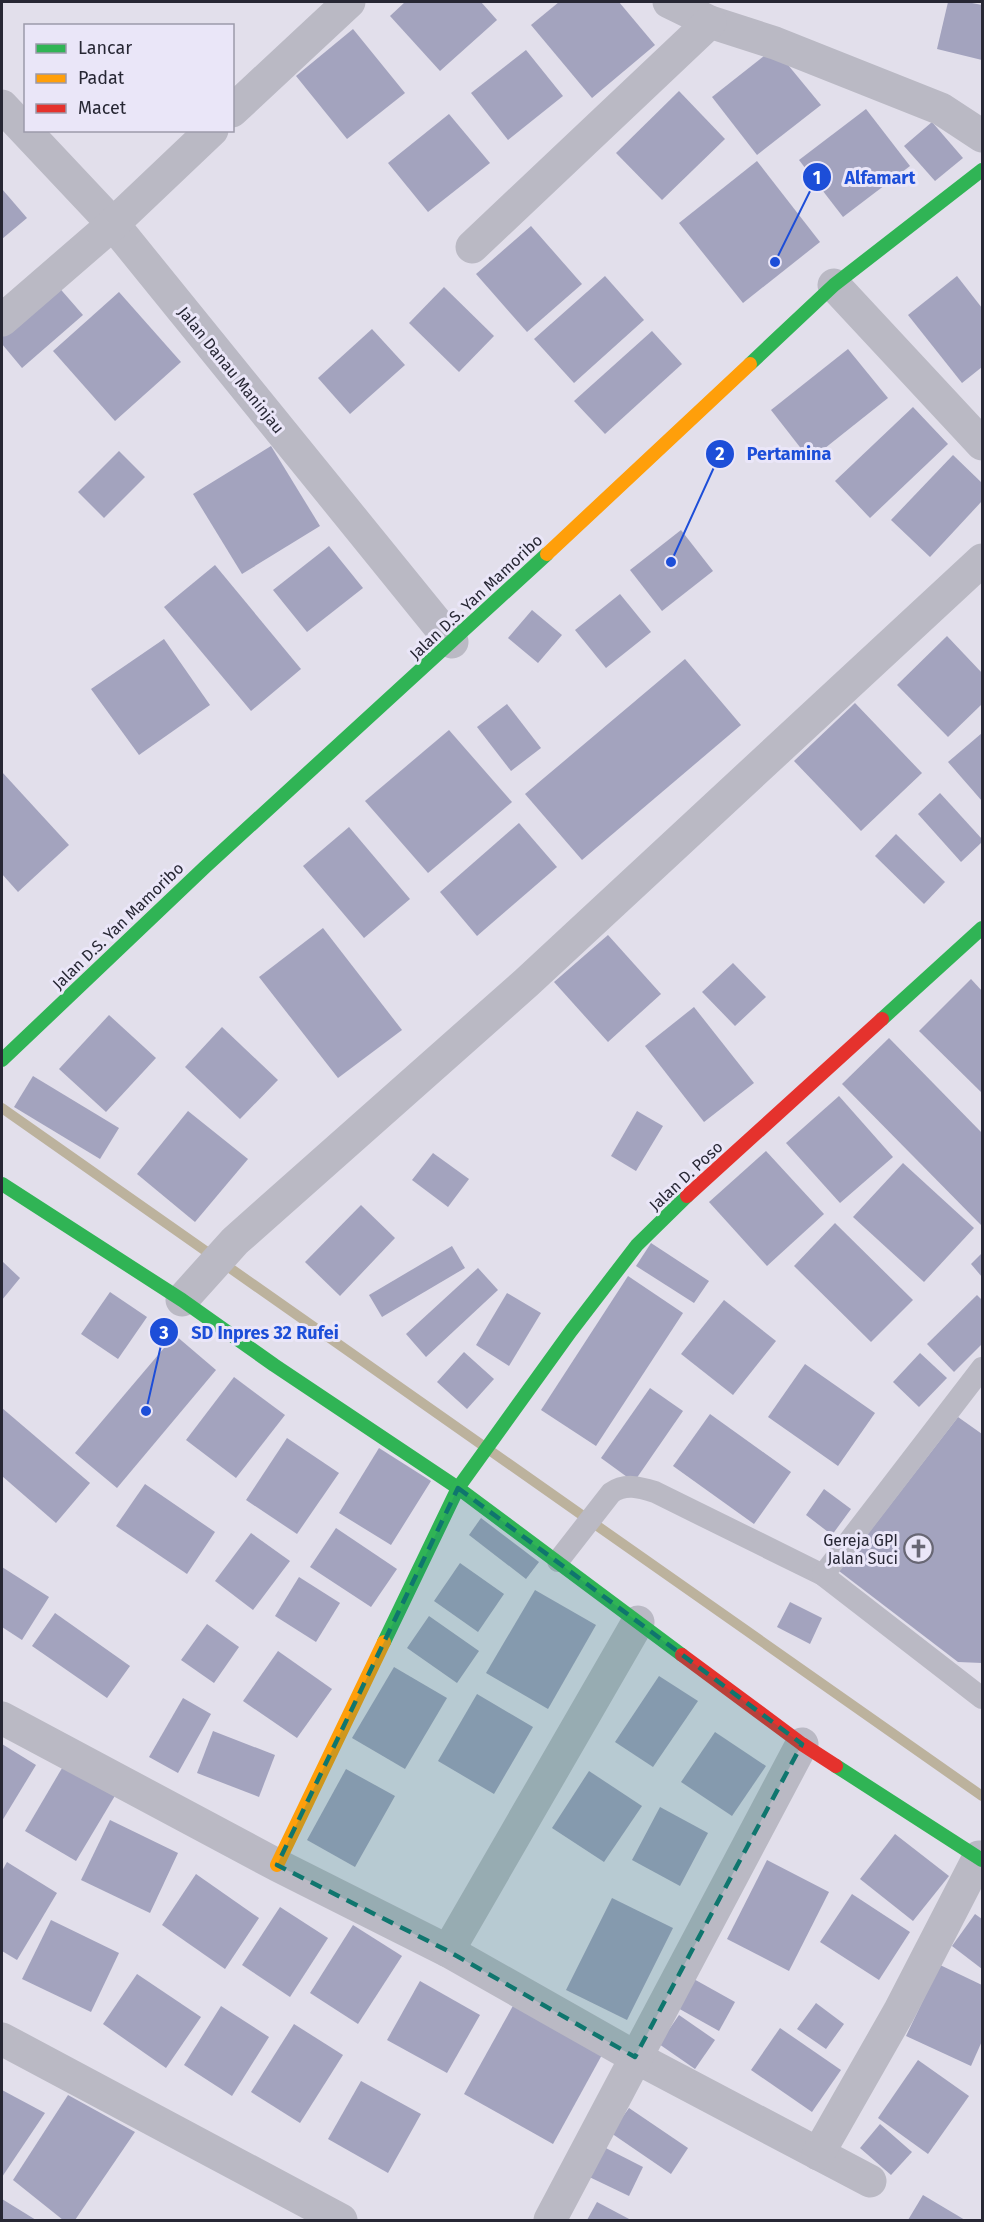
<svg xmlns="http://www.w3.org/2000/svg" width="984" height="2222" font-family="'Fira Sans',sans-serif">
	<rect width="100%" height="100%" fill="#e2dfeb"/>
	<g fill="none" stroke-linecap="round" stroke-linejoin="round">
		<path stroke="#bcb29d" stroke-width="10" d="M2,1108L982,1796"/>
	</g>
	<g fill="#a3a3be">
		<path d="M405,2H481L497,20L440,71L390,16Z"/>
		<path d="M559,2H619L655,45L592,98L531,25Z"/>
		<path d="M948,2H967L982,5V60L937,49Z"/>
		<path d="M353,29L405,93L347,139L296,76Z"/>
		<path d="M774,48L821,105L757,155L712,97Z"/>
		<path d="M526,50L563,96L508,140L471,93Z"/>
		<path d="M679,91L725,139L662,200L616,153Z"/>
		<path d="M866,109L910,166L843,217L799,160Z"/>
		<path d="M449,114L490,163L428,212L388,163Z"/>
		<path d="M932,122L963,158L935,181L904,146Z"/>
		<path d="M757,161L820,242L743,303L679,223Z"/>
		<path d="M2,189L27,218L2,239Z"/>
		<path d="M531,226L582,284L527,332L476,274Z"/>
		<path d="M605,276L644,320L574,383L534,339Z"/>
		<path d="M957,276L982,308V367L962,383L908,315Z"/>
		<path d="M56,284L83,315L22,368L2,344V331Z"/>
		<path d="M444,287L494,336L459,372L409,323Z"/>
		<path d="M119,292L181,362L115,421L53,351Z"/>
		<path d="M372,329L405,365L350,414L318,378Z"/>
		<path d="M652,331L682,364L605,434L574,401Z"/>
		<path d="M848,349L888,398L810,460L771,410Z"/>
		<path d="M913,407L948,444L870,518L835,481Z"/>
		<path d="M271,446L320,526L242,574L193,494Z"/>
		<path d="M119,451L145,477L104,518L78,492Z"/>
		<path d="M953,455L982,483V501L930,557L891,520Z"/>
		<path d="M681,530L713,571L662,611L630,570Z"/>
		<path d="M329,546L363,588L307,632L273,590Z"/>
		<path d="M215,565L301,669L251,711L164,607Z"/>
		<path d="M620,594L651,632L606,668L575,630Z"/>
		<path d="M532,610L562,635L538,663L508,638Z"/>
		<path d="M947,636L982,673V704L948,737L897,685Z"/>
		<path d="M164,639L210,705L139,755L91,689Z"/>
		<path d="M685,659L741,725L582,860L525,794Z"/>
		<path d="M855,703L922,773L861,831L794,761Z"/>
		<path d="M507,704L541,748L511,771L477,727Z"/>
		<path d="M449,730L512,802L428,873L365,801Z"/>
		<path d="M982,733V801L948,762Z"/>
		<path d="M2,772L69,845L18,892L2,874Z"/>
		<path d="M940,793L982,839V842L961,862L918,814Z"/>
		<path d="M519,823L557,867L477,936L440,892Z"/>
		<path d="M349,827L410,899L364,938L303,866Z"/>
		<path d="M896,834L945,882L924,904L875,856Z"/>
		<path d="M323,928L402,1030L338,1078L259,977Z"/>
		<path d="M608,935L661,994L608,1042L554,982Z"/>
		<path d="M733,963L766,997L735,1026L702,992Z"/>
		<path d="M971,979L982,991V1093L919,1031Z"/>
		<path d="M694,1007L754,1083L704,1122L645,1046Z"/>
		<path d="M109,1015L156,1058L106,1112L59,1069Z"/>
		<path d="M222,1027L278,1080L240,1119L185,1067Z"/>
		<path d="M889,1038L982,1133V1226L842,1084Z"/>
		<path d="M33,1076L119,1128L100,1159L14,1107Z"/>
		<path d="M839,1096L893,1157L840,1203L786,1143Z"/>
		<path d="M188,1111L248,1159L195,1222L137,1174Z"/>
		<path d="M637,1111L663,1126L636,1171L611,1156Z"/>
		<path d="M766,1151L824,1214L767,1266L709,1202Z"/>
		<path d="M433,1153L469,1179L448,1207L412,1180Z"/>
		<path d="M903,1163L974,1228L924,1282L853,1217Z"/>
		<path d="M361,1205L395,1238L340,1296L305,1262Z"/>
		<path d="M835,1223L913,1300L871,1342L794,1266Z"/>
		<path d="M651,1243L709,1281L694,1303L636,1266Z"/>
		<path d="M452,1246L465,1268L382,1317L369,1295Z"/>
		<path d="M982,1253V1277L971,1264Z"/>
		<path d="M2,1261L20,1278L2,1300Z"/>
		<path d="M478,1268L498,1290L426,1357L406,1334Z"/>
		<path d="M628,1276L683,1313L596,1446L541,1410Z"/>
		<path d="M110,1292L147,1317L118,1359L81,1334Z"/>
		<path d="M507,1293L541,1313L509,1366L476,1345Z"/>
		<path d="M977,1295L982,1300V1344L954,1372L927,1344Z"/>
		<path d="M724,1300L776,1341L733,1395L681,1354Z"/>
		<path d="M175,1335L216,1370L117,1488L75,1453Z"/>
		<path d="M464,1352L494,1379L467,1409L437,1382Z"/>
		<path d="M920,1353L947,1378L919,1407L893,1382Z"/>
		<path d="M805,1364L875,1413L838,1466L768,1417Z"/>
		<path d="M234,1377L285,1415L236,1478L186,1440Z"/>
		<path d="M650,1388L683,1411L634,1482L601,1458Z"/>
		<path d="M2,1408L90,1483L56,1523L2,1476Z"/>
		<path d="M710,1414L791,1472L754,1524L673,1466Z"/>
		<path d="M958,1417L982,1434V1663L958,1662L839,1571Z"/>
		<path d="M287,1438L339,1473L297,1534L246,1500Z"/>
		<path d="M379,1448L431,1481L391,1545L339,1513Z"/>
		<path d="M145,1484L215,1532L187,1574L116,1526Z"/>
		<path d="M824,1489L851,1509L832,1535L806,1515Z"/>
		<path d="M481,1518L539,1562L526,1579L469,1535Z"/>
		<path d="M336,1528L397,1569L371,1607L310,1567Z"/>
		<path d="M251,1533L290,1561L253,1610L215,1581Z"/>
		<path d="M460,1563L504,1594L478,1632L434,1601Z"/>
		<path d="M2,1567L49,1597L22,1640L2,1627Z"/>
		<path d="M299,1577L340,1603L316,1642L275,1616Z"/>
		<path d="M535,1590L596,1625L548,1709L486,1673Z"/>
		<path d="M790,1602L822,1618L810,1644L777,1627Z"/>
		<path d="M55,1613L130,1666L107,1698L32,1646Z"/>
		<path d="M429,1616L479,1651L457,1683L407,1648Z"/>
		<path d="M207,1624L239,1647L214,1683L181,1660Z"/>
		<path d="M278,1651L332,1689L297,1738L243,1701Z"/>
		<path d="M394,1667L447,1698L405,1769L352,1738Z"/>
		<path d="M659,1676L698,1701L653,1767L615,1742Z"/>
		<path d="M477,1694L533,1727L494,1794L438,1761Z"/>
		<path d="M183,1698L211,1714L178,1773L149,1757Z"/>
		<path d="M213,1731L275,1755L259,1797L197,1773Z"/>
		<path d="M715,1732L766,1766L732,1816L681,1782Z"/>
		<path d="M2,1744L36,1765L2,1821Z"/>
		<path d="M65,1763L116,1794L76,1861L25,1831Z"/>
		<path d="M346,1769L395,1796L355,1867L307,1840Z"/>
		<path d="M589,1771L642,1806L604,1862L552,1828Z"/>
		<path d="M660,1807L708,1833L680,1886L632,1860Z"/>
		<path d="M110,1820L178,1853L150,1913L81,1880Z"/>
		<path d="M895,1834L949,1876L913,1921L860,1879Z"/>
		<path d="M767,1860L829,1892L789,1971L727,1939Z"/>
		<path d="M7,1862L57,1893L17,1960L2,1951V1871Z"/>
		<path d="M196,1874L259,1918L225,1969L162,1925Z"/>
		<path d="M852,1894L910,1932L879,1980L820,1942Z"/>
		<path d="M612,1898L673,1928L627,2020L566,1990Z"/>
		<path d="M280,1907L328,1938L290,1997L242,1965Z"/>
		<path d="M975,1914L982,1919V1969L952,1946Z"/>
		<path d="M51,1920L119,1953L91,2012L22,1979Z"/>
		<path d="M353,1925L402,1956L358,2024L310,1993Z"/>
		<path d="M940,1965L982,1985V2041L971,2066L906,2036Z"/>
		<path d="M137,1974L201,2017L166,2068L103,2024Z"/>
		<path d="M692,1978L735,2002L719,2031L676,2007Z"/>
		<path d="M420,1981L480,2015L447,2073L387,2040Z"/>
		<path d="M816,2003L844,2024L826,2049L797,2029Z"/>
		<path d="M514,2004L603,2053L553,2144L464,2094Z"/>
		<path d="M221,2006L269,2037L232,2096L184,2065Z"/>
		<path d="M679,2015L715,2040L695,2069L659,2044Z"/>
		<path d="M294,2024L343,2055L300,2123L251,2092Z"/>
		<path d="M780,2028L841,2070L812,2112L751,2070Z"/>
		<path d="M918,2060L969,2096L928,2154L878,2118Z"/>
		<path d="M361,2081L421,2114L388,2173L328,2139Z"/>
		<path d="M2,2090L45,2113L2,2177Z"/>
		<path d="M68,2095L135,2132L75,2220H63L13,2180Z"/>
		<path d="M629,2108L688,2148L671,2174L611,2133Z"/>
		<path d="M880,2124L912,2152L891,2175L860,2148Z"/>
		<path d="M596,2143L643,2167L629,2196L581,2173Z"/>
		<path d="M923,2195L965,2220H908Z"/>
		<path d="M2,2199L36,2220H2Z"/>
		<path d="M597,2202L631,2220H587Z"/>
	</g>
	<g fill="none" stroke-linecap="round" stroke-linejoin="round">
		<g stroke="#bab9c4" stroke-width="22">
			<path d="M558,1561L611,1493C625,1483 639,1487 655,1492L823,1575L982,1698"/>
			<path d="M823,1575L982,1368"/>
		</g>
		<g stroke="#bab9c4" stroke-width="33">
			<path d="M669,2L710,22L775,43L941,109L982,136"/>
			<path d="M2,106L113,224L452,642"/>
			<path d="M232,111L349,2"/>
			<path d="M472,247L710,22"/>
			<path d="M834,285L982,444"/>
			<path d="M2,320L113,224L212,130"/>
			<path d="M182,1300L235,1241L526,983L982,560"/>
			<path d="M2,1718L277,1865L448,1951L635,2057L870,2181"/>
			<path d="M448,1951L638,1622"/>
			<path d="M2,2039L341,2220"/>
			<path d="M818,2154L899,2012L979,1857"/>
			<path d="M550,2220L802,1744"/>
		</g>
		<g stroke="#30b455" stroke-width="14">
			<path d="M750,364L834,285L982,170"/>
			<path d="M882,1019L982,928"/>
			<path d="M2,1060L205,867L547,554"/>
			<path d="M2,1184L182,1300L274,1365L458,1488L682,1655"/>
			<path d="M384,1642L458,1488L571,1331L637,1245L687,1196"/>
			<path d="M836,1766L982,1860"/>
		</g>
		<g stroke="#ff9f0a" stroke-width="14">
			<path d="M547,554L750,364"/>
			<path d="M277,1865L384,1642"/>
		</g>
		<g stroke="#e5322d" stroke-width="14">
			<path d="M687,1196L882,1019"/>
			<path d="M682,1655L802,1744L836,1766"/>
		</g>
	</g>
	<path fill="#0f766e" fill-opacity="0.2" stroke="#0f766e" stroke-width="4.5" stroke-dasharray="12 8" stroke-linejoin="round" d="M458,1488L802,1744L635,2057L448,1951L277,1865Z"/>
	<defs>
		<symbol id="church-ring" viewBox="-11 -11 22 22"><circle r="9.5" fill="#eae6f8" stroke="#686774" stroke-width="1.5"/><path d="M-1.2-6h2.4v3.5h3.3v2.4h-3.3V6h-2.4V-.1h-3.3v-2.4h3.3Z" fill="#686774"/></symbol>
	</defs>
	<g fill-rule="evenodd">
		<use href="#church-ring" x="902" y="1532" width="33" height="33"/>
	</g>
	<g text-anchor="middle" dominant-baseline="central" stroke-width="6" stroke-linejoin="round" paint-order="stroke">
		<g font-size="16" fill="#272734" stroke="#eae6f8">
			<text transform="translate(231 370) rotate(51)">Jalan Danau Maninjau</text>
			<text transform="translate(476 597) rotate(-43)">Jalan D.S. Yan Mamoribo</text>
			<text transform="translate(118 926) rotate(-44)">Jalan D.S. Yan Mamoribo</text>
			<text transform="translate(686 1176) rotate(-43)">Jalan D. Poso</text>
		</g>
		<g font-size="16" fill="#272734" stroke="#eae6f8" text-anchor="end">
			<text x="898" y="1540">Gereja GPI<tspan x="898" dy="18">Jalan Suci</tspan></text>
		</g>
	</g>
	<path fill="none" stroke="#1d4ed8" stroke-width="2" d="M775 262L817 177M671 562L720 454M146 1411L164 1332"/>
	<g fill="#1d4ed8" stroke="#eae6f8" stroke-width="2">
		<circle cx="775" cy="262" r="6"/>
		<circle cx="671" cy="562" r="6"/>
		<circle cx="146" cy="1411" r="6"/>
		<circle cx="817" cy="177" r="15"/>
		<circle cx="720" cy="454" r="15"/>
		<circle cx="164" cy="1332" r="15"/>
	</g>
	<g font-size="18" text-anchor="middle" font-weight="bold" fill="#fff">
		<text x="817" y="184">1</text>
		<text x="720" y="460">2</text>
		<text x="164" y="1339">3</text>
	</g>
	<g font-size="18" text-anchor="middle" font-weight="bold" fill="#1d4ed8" stroke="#eae6f8" stroke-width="6" stroke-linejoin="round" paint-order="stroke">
		<text x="880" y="184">Alfamart</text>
		<text x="789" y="460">Pertamina</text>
		<text x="265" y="1339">SD Inpres 32 Rufei</text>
	</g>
	<rect width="984" height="2222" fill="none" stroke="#272734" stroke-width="6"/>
	<rect x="24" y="24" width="210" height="108" fill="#eae6f8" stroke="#9c9aaa" stroke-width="1.5"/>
	<rect x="36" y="44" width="30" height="9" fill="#30b455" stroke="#9c9aaa" stroke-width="1.5"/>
	<text x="78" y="54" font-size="18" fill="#272734">Lancar</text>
	<rect x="36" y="74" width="30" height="9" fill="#ff9f0a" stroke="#9c9aaa" stroke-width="1.5"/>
	<text x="78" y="84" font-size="18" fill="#272734">Padat</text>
	<rect x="36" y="104" width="30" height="9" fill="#e5322d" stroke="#9c9aaa" stroke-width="1.5"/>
	<text x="78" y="114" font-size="18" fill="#272734">Macet</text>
</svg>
